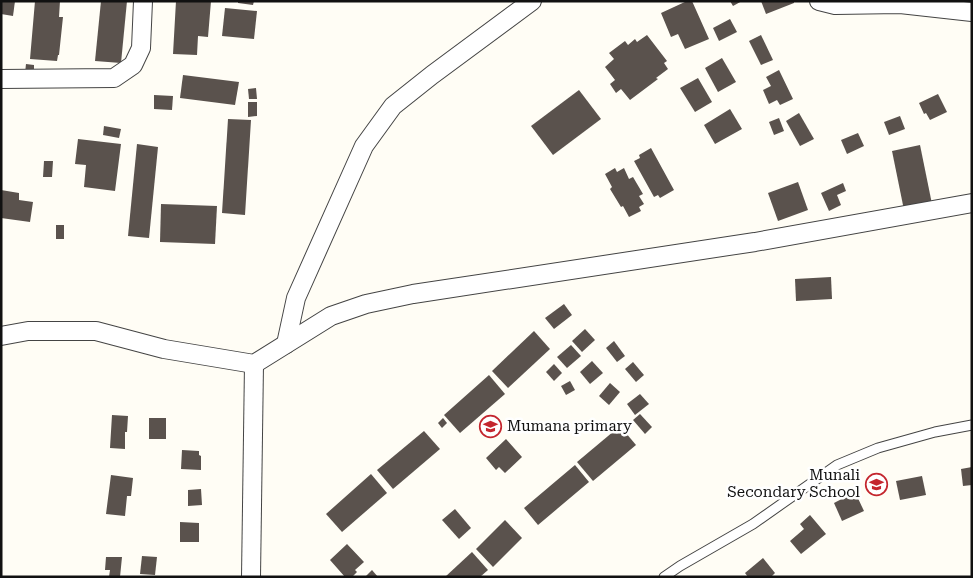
<svg xmlns="http://www.w3.org/2000/svg" width="973" height="578" font-family="'Roboto Serif',serif">
	<rect width="100%" height="100%" fill="#fffdf5"/>
	<g fill="#5a524d">
		<path d="M1,1H15L13,16L1,14Z"/>
		<path d="M35,1H60L59,17H63L59,55H58L57,61L30,59Z"/>
		<path d="M101,1H127L121,63L95,61Z"/>
		<path d="M176,1H211L208,37L198,36L197,55L173,54Z"/>
		<path d="M238,1H254L253,5L238,3Z"/>
		<path d="M687,1H692L709,39L685,49L678,34L671,37L661,13Z"/>
		<path d="M730,1H742L733,6Z"/>
		<path d="M761,1H794V3L766,14Z"/>
		<path d="M225,8L257,11L254,39L222,36Z"/>
		<path d="M730,19L737,32L719,41L713,28Z"/>
		<path d="M647,35L667,61L664,63L668,69L656,78L658,79L630,100L621,89L616,93L610,84L615,80L605,67L614,59L609,53L625,41L628,45L635,39L637,42Z"/>
		<path d="M761,35L773,60L761,65L749,41Z"/>
		<path d="M722,58L736,82L718,92L705,68Z"/>
		<path d="M26,64L34,65V73H25Z"/>
		<path d="M779,70L793,99L780,105L777,100L769,104L763,90L771,86L766,77Z"/>
		<path d="M183,75L239,82L235,105L180,98Z"/>
		<path d="M698,78L712,102L695,112L680,88Z"/>
		<path d="M256,88L257,99H249L248,89Z"/>
		<path d="M579,90L601,119L553,155L531,126Z"/>
		<path d="M938,94L947,112L930,120L926,113L924,114L919,103Z"/>
		<path d="M154,95L173,96L172,110L154,109Z"/>
		<path d="M248,102H257V116L248,117Z"/>
		<path d="M730,109L742,129L715,144L704,125Z"/>
		<path d="M799,113L814,139L800,146L786,121Z"/>
		<path d="M900,116L905,129L889,135L884,122Z"/>
		<path d="M779,118L784,131L774,135L769,122Z"/>
		<path d="M228,119L251,120L245,215L222,213Z"/>
		<path d="M104,126L121,129L119,138L103,135Z"/>
		<path d="M858,133L864,146L847,154L841,140Z"/>
		<path d="M78,139L121,144L115,191L84,187L86,165L75,164Z"/>
		<path d="M137,144L158,147L149,238L128,236Z"/>
		<path d="M920,145L932,204L904,210L892,151Z"/>
		<path d="M651,148L674,190L660,198L658,195L654,197L634,161L640,158L639,155Z"/>
		<path d="M44,161H53L52,177H43Z"/>
		<path d="M615,168L617,172L624,168L629,179L633,177L643,194L639,196L644,204L639,207L641,211L629,217L623,206L621,207L610,189L612,187L605,174Z"/>
		<path d="M798,182L808,210L778,221L768,193Z"/>
		<path d="M843,183L846,191L837,195L841,205L829,211L821,193Z"/>
		<path d="M1,190L19,193V200L33,202L30,222L1,218Z"/>
		<path d="M161,204L217,206L215,244L160,242Z"/>
		<rect x="56" y="225" width="8" height="14"/>
		<path d="M831,277L832,299L796,301L795,279Z"/>
		<path d="M564,304L572,315L554,329L545,318Z"/>
		<path d="M585,329L595,340L582,352L572,341Z"/>
		<path d="M534,331L550,349L508,388L492,371Z"/>
		<path d="M614,341L625,356L617,362L606,348Z"/>
		<path d="M571,345L581,356L567,368L557,357Z"/>
		<path d="M592,361L603,373L590,384L580,372Z"/>
		<path d="M633,362L644,375L636,382L625,369Z"/>
		<path d="M554,364L562,373L554,381L546,372Z"/>
		<path d="M489,375L505,394L460,433L444,415Z"/>
		<path d="M570,381L575,390L566,395L561,386Z"/>
		<path d="M610,383L620,392L609,405L599,396Z"/>
		<path d="M640,394L649,404L635,415L627,404Z"/>
		<path d="M640,414L652,427L645,434L633,420Z"/>
		<path d="M112,415L128,416L127,432H125V449L110,448Z"/>
		<rect x="149" y="418" width="17" height="21"/>
		<path d="M443,418L447,423L442,428L438,423Z"/>
		<path d="M620,426L636,445L593,481L577,462Z"/>
		<path d="M424,431L440,449L393,489L377,470Z"/>
		<path d="M506,439L522,457L505,473L499,467L496,470L486,458Z"/>
		<path d="M182,450L199,451V455L201,456V470L181,469Z"/>
		<path d="M575,465L589,482L538,525L524,508Z"/>
		<path d="M972,467V485L963,486L961,469Z"/>
		<path d="M371,474L387,493L342,532L326,514Z"/>
		<path d="M111,475L133,478L131,496H127L125,516L106,514Z"/>
		<path d="M922,476L926,495L900,500L896,481Z"/>
		<path d="M201,489L202,505L188,506V490Z"/>
		<path d="M855,492L864,511L842,521L834,503Z"/>
		<path d="M455,509L471,528L459,539L442,520Z"/>
		<path d="M810,515L826,534L801,554L790,541L804,529L800,524Z"/>
		<path d="M505,520L522,538L493,567L476,549Z"/>
		<path d="M180,522L199,523V542H180Z"/>
		<path d="M347,544L364,562L355,570L357,572L352,577H345L330,560Z"/>
		<path d="M472,552L488,570L480,577H445Z"/>
		<path d="M142,556L157,557L155,575L140,574Z"/>
		<path d="M106,557H122L120,577H109L110,570H105Z"/>
		<path d="M763,558L775,573L771,577H748L745,573Z"/>
		<path d="M372,570L378,577H365Z"/>
	</g>
	<g fill="none" stroke-linecap="round" stroke-linejoin="round">
		<defs>
			<path id="lane" d="M664,577L680,566L753,524L837,465L878,448L935,432L972,425"/>
			<g id="street">
				<path d="M819,1L835,5L900,4L972,12"/>
				<path d="M1,79L114,78L133,65L141,48L143,1"/>
				<path d="M1,336L28,331H96L164,349L254,364L331,316L366,304L413,294L755,242L972,203"/>
				<path d="M286,344L296,298L364,146L393,106L432,75L532,1"/>
				<path d="M251,577L254,364"/>
			</g>
		</defs>
		<use href="#lane" stroke="#444" stroke-width="11"/>
		<use href="#street" stroke="#444" stroke-width="20"/>
		<use href="#lane" stroke="#fff" stroke-width="9"/>
		<use href="#street" stroke="#fff" stroke-width="18"/>
	</g>
	<defs>
		<symbol id="school-ring" viewBox="-11 -11 22 22"><circle r="9.5" fill="#fff" stroke="#c4262e" stroke-width="1.5"/><path d="M0-5L7-2L0 1L-7-2ZM-4 1L0 2.5L4 1V4Q0 6-4 4Z" fill="#c4262e"/></symbol>
	</defs>
	<g fill-rule="evenodd">
		<use href="#school-ring" x="478" y="414" width="25" height="25"/>
		<use href="#school-ring" x="864" y="472" width="25" height="25"/>
	</g>
	<g text-anchor="middle" dominant-baseline="central" stroke-width="5" stroke-linejoin="round" paint-order="stroke">
		<g font-size="15" fill="#111" stroke="#fff" text-anchor="start">
			<text x="507" y="426">Mumana primary</text>
			<text x="860" y="475" text-anchor="end">Munali<tspan x="860" dy="17">Secondary School</tspan></text>
		</g>
	</g>
	<rect width="973" height="578" fill="none" stroke="#111111" stroke-width="5"/>
</svg>
